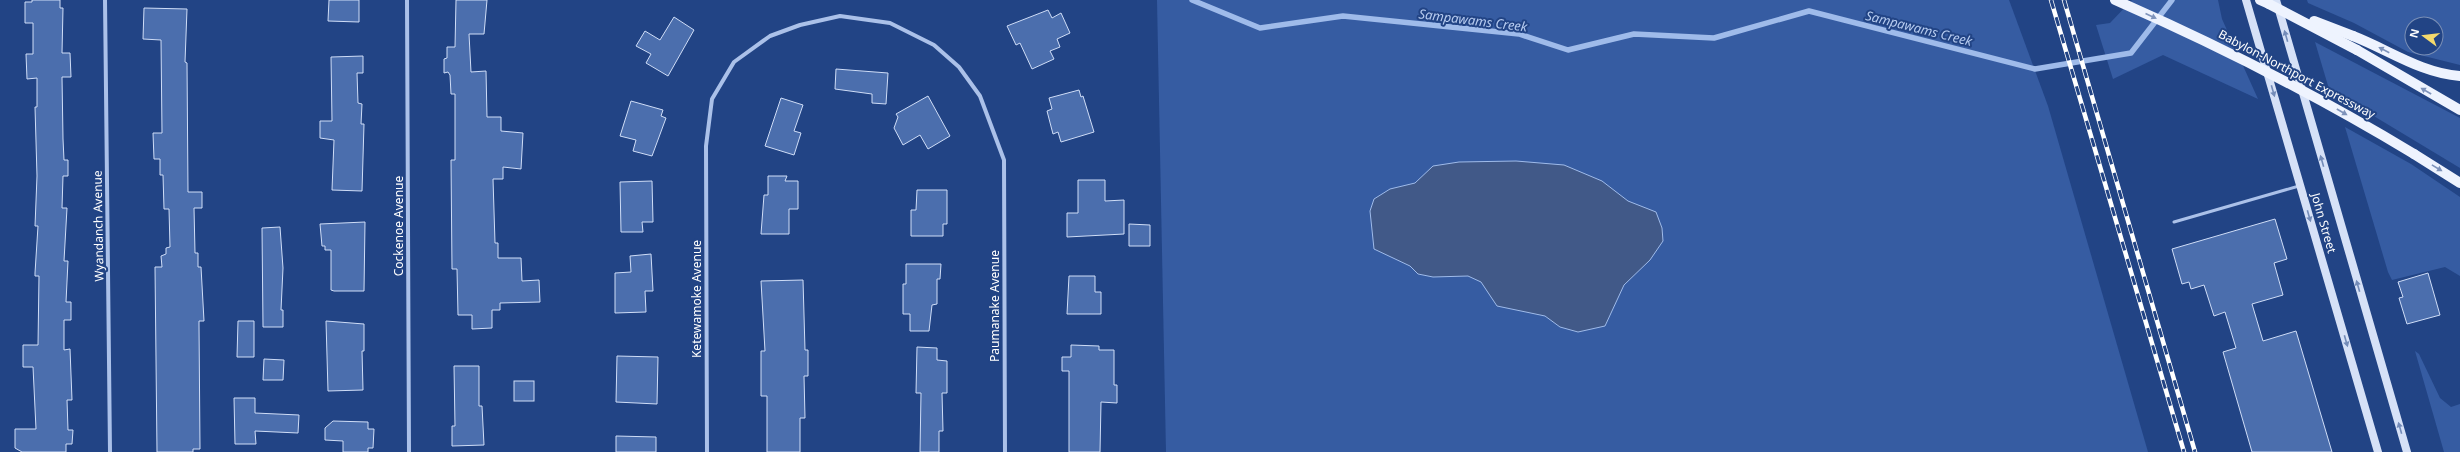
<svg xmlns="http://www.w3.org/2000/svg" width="2460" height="452" font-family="'Noto Sans',sans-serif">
	<rect width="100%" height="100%" fill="#224485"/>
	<g fill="#365ca2" fill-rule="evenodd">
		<path d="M1157,0H2009L2048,106L2148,452H1166Z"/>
		<path d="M2132,0H2218L2222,19L2258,99L2163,55L2113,79L2096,25L2110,23Z"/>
		<path d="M2307,0H2460V65L2408,52L2354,23L2308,3ZM2412,24H2436V48H2412Z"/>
		<path d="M2315,42L2460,118V168L2329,89Z"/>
		<path d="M2345,127L2411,164L2460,197V276L2445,267L2392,280L2388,272Z"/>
		<path d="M2415,351L2419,354L2440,398L2451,407L2460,404V452H2444Z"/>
	</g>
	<path fill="#415988" stroke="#9fbbea" d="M1516,161L1564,165L1602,181L1628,201L1656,212L1662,228L1663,241L1650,260L1624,285L1605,326L1578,332L1560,327L1545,316L1497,306L1481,282L1468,276L1433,277L1418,274L1410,266L1374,249L1370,211L1374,199L1390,189L1415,183L1433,166L1459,162Z"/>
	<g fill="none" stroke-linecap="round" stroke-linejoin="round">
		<path stroke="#9fbbea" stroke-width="5.5" d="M1192,0L1260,28L1343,16L1519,34L1568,50L1634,34L1714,38L1809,11L2035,69L2131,53L2172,0"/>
	</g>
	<g fill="#4b6ead" stroke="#cfddf7">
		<path d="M32,0H60V8H63L62,53H70L71,77H62L63,139L64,160H68V176H63L62,208H67L64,261H68L66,302H71V320H64V350L70,349L72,400H67L68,430H73L72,444H66V452H22L15,448V429H36L33,367H23V345H38L39,276H35V273L38,226H35L37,176L35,107H37V78L27,79L26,54H33V23H25V2H32Z"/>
		<path d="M329,0H359V22L328,21Z"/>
		<path d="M456,0H487L484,34H469L471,72L486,71L487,117H501V131L523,133L521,169L503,167V179H493L495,243H498V258H521L522,281L539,280L540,302L500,303V310H492V328L472,329V315H458L457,269H452L451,160H455V94H451L450,75L448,72L444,73V59L447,58V47H455Z"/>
		<path d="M144,8L187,9L185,62L187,63L188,192H202V208H194L195,253H198V267H201L204,321H199V325L200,449H193V452H157L155,267H162L161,256L166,254V248L170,247L169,209H164L163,175H160V159H154L153,133H162L161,40L143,39Z"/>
		<path d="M1048,10L1052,18L1061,13L1070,33L1057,39L1060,47L1050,51L1054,59L1032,69L1020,43L1016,45L1007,26Z"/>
		<path d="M674,17L694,30L668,76L646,63L651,54L636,46L645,31L660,40Z"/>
		<path d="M363,56V73H357L358,103L362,104L361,124H364L362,191L332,190L334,140L320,138V121H332L331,57Z"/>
		<path d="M836,69L888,73L886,104L872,103V94L835,89Z"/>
		<path d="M1079,90L1081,97L1083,96L1094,132L1061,142L1058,132L1053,134L1047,111L1052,109L1049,98Z"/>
		<path d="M928,96L950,136L928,149L920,135L903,145L894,128L898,117L896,114Z"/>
		<path d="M781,98L803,105L794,131L801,133L794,155L765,146Z"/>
		<path d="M631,101L663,110L661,116L666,118L652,156L633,151L636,140L620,136Z"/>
		<path d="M768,176H787L785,181H798V209H789V234H761L764,195H768Z"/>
		<path d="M1078,180H1105V201L1124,200V234L1067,237V213H1078Z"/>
		<path d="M652,181L653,222H642L643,232H621L620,182Z"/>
		<path d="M917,190H947V224H943V236H911V210H916Z"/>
		<path d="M2275,219L2287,259L2274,263L2283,295L2252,304L2263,341L2296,331L2332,452H2252L2223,352L2236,348L2225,312L2214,316L2204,285L2191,289L2189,282L2182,284L2172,249Z"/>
		<path d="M365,222L364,291H334L331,290V250H325V246H322L320,224Z"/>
		<path d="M1129,224L1150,225V246H1129Z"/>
		<path d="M280,227L283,268L281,310H283V327H263L262,228Z"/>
		<path d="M651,254L653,291H645L646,312L615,313V273L631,272L630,256Z"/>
		<path d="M906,264H941L940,279H937V304L932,305L929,331H910V314H903V284H906Z"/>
		<path d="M2428,273L2440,315L2407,324L2399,298L2403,297L2398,282Z"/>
		<path d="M1069,276H1095V292H1101V314H1067Z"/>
		<path d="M803,280L805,350H808V376H804L805,418H800V452H767V396H761V351H765L761,281Z"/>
		<path d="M238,321H254V357H237Z"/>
		<path d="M326,321L364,324V351H362L363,390L328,391Z"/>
		<path d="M1071,345L1099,346V350H1114V385H1117V403L1101,402L1100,452H1069V371H1062V357H1071Z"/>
		<path d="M917,347L937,348V360L947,361V393H942L943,431H939V452H920L921,393H916Z"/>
		<path d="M617,356L658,357L657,404L616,402Z"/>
		<path d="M264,359L284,360L283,380H263Z"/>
		<path d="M454,366H479V406H482L484,445L452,446V426H455Z"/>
		<rect x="514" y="381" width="20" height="20"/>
		<path d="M234,398H255V413L299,415L298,433L255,431L256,444H235Z"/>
		<path d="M333,421L368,422V429H374L373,448H368V452H343V441L325,440V428Z"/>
		<path d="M616,436L656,437V452H616Z"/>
	</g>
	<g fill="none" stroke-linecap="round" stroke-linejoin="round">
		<path stroke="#abc1e9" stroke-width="3" d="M2174,222L2299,186"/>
		<g stroke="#abc1e9" stroke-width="4">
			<path d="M105,0L110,452"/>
			<path d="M407,0L409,452"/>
			<path d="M707,452L706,146L712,99L734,62L770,36L800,25L840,16L890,23L934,45L959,67L980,96L1004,160L1005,452"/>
		</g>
		<g stroke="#d6e1f7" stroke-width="8">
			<path d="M2246,0L2378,452"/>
			<path d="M2276,0L2407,452"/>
		</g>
		<g stroke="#eef3fe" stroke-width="10">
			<path d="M2260,0L2269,4"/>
			<path d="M2353,36C2389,50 2421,73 2460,76"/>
			<path d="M2357,50L2460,110"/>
			<path d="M2414,154L2460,183"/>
		</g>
		<defs>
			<g id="rail">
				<path d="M2051,0L2184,452"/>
				<path d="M2064,0L2195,452"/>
			</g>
		</defs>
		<use href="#rail" stroke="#fff" stroke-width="4.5"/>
		<use href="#rail" stroke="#224485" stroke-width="3" stroke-dasharray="9" stroke-linecap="butt"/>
		<g stroke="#eef3fe" stroke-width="10">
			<path d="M2115,0C2218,45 2318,96 2414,154"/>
			<path d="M2269,4L2357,50"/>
			<path d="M2314,21L2353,36"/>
		</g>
	</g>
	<defs><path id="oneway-solid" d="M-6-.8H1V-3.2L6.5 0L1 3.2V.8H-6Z"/></defs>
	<g fill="#7e93bb">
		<use href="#oneway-solid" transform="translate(2151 16) rotate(24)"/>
		<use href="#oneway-solid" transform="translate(2384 50) rotate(-152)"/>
		<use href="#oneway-solid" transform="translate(2426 91) rotate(-150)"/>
		<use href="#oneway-solid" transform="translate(2342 112) rotate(30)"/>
		<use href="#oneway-solid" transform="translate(2437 168) rotate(31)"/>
	</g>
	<g fill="#738bb8">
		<use href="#oneway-solid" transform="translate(2286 36) rotate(-106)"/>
		<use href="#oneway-solid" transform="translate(2273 91) rotate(74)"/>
		<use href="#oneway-solid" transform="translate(2322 161) rotate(-106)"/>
		<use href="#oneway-solid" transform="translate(2309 216) rotate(74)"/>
		<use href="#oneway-solid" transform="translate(2358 286) rotate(-106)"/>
		<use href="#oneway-solid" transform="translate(2346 341) rotate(74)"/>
		<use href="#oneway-solid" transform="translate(2400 428) rotate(-106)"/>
	</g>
	<g text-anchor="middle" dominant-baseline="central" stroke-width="4" stroke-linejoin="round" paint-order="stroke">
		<g font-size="12" fill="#fff" stroke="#224485">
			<text transform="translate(2297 74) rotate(28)">Babylon-Northport Expressway</text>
			<text transform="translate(2324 223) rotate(74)">John Street</text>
			<text transform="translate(98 226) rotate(-91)">Wyandanch Avenue</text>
			<text transform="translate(398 226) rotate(-90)">Cockenoe Avenue</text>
			<text transform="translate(696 299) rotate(-90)">Ketewamoke Avenue</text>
			<text transform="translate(994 306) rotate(-90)">Paumanake Avenue</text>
		</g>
		<g font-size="13" font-style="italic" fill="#b7ccf0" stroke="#224485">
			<text transform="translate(1473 20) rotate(7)">Sampawams Creek</text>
			<text transform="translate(1919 28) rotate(14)">Sampawams Creek</text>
		</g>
	</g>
	<g transform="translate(2424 36) rotate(285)"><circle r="19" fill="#224485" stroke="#7a8fb6"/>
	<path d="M0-3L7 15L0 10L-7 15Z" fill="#f5da6d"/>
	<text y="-6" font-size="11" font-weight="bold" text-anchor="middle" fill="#ffffff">N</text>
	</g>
</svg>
